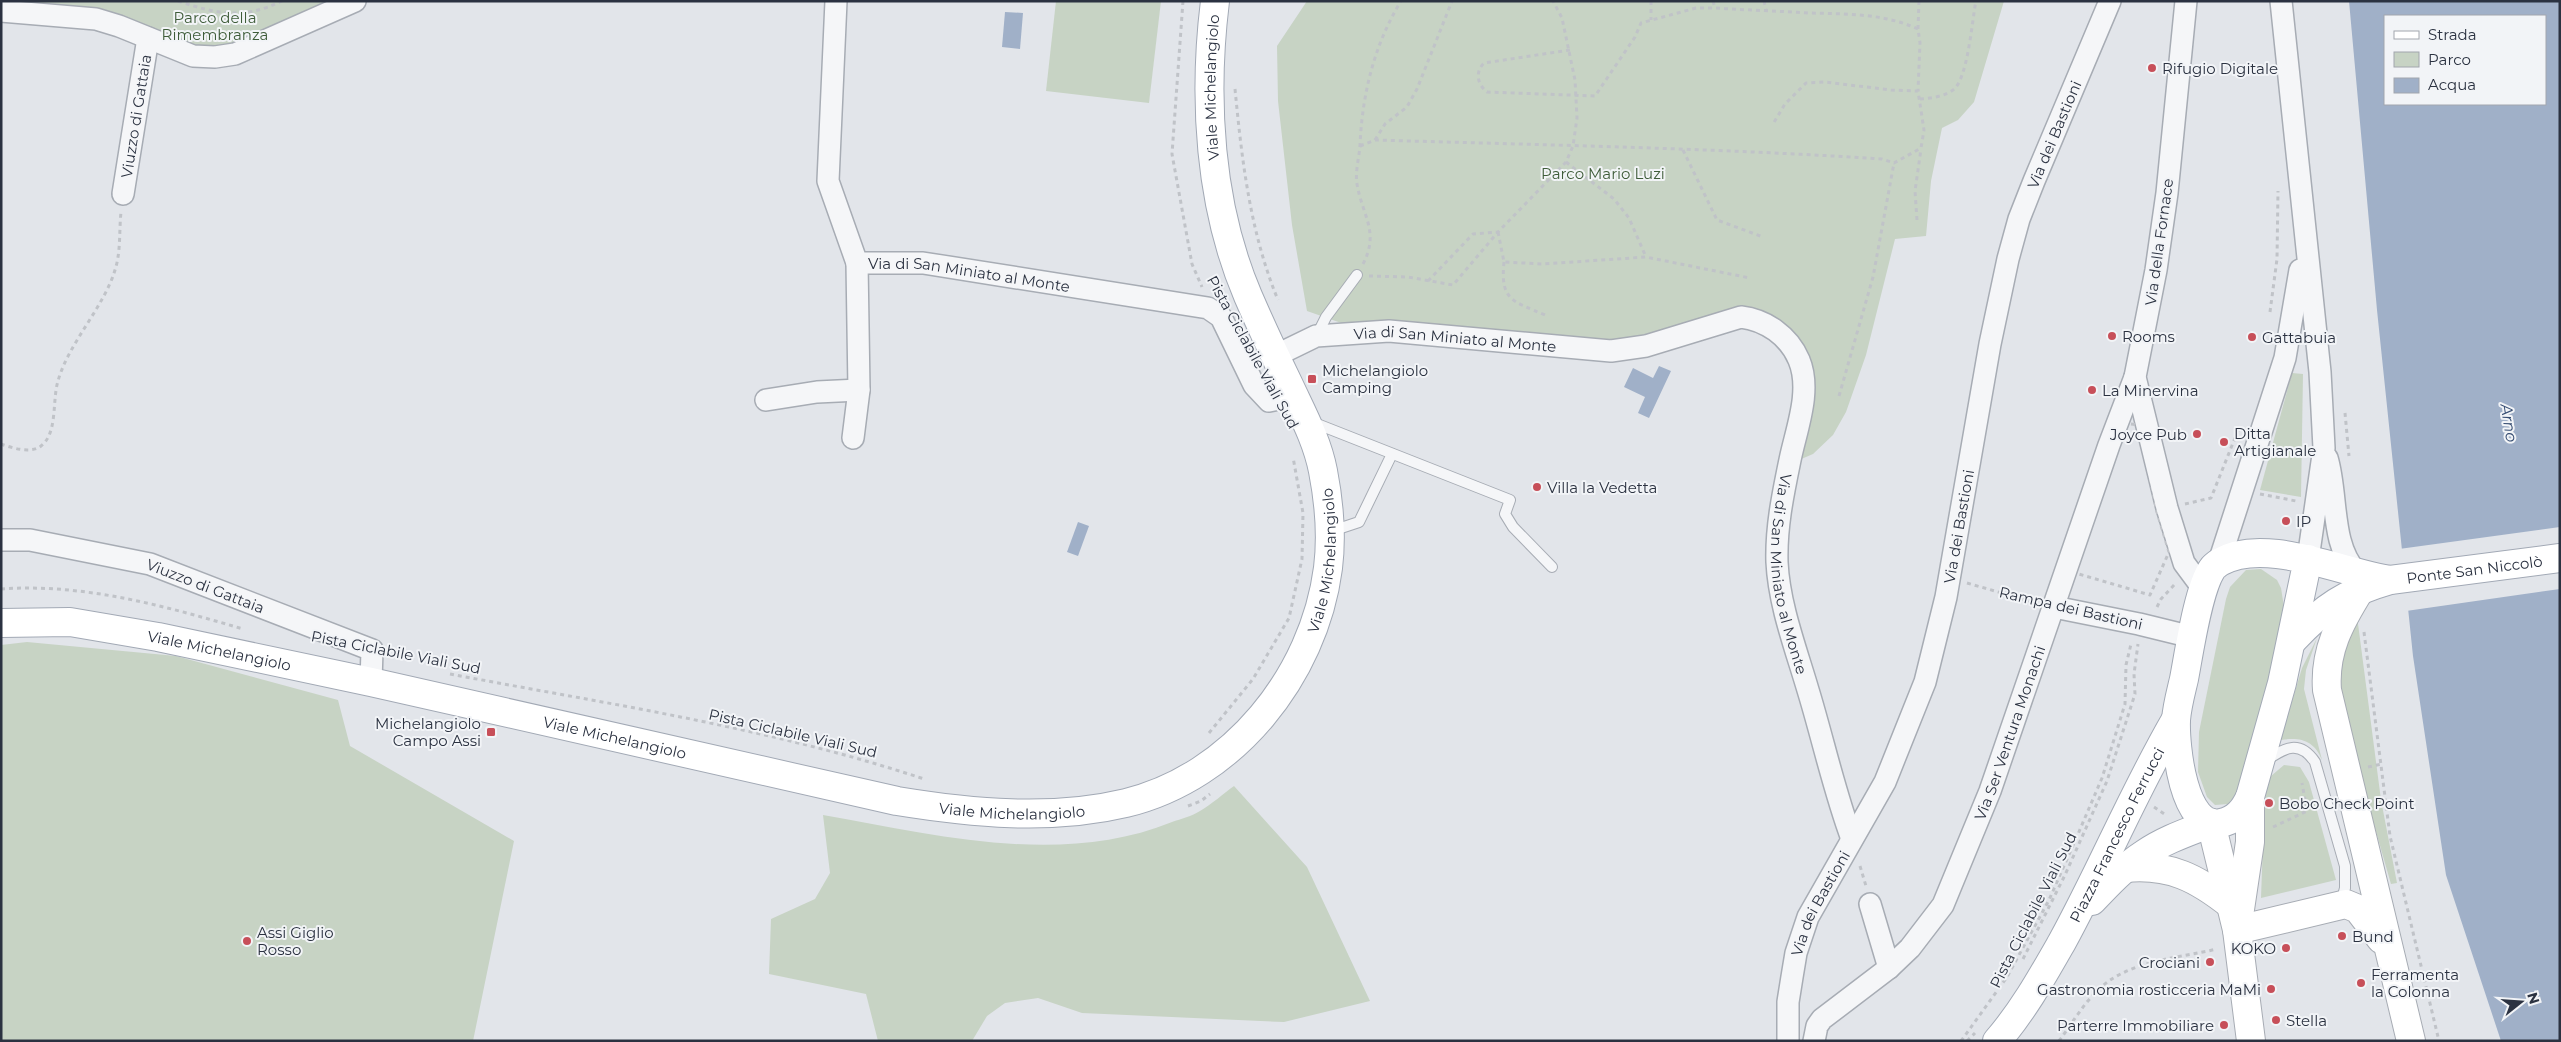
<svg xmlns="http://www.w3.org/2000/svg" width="2561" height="1042" font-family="Montserrat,sans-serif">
	<rect width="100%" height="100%" fill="#e2e5ea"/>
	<g fill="#c7d3c4">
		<path d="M1,1H346L241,44L194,50Z"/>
		<path d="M1056,1H1161L1149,103L1046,91Z"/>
		<path d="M1307,1H2004L1974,102L1958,120L1942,128L1931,181L1926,236L1895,239L1866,355L1846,412L1833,435L1813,454L1799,460L1810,405L1775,319L1610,346L1347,325L1307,311L1292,225L1278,101L1277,46Z"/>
		<path d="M2292,373L2303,374L2301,497L2260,490Z"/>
		<path d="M2261,569L2277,580L2281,588L2284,607L2268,685L2240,789L2228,804L2215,805L2207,797L2198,772L2199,732L2226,599L2230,587L2246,570Z"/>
		<path d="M2357,616L2381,800L2397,883L2391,884L2334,685V667Z"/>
		<path d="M2317,638L2306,670L2304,689L2322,760C2314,740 2300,737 2281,740V738L2302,668Z"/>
		<path d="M27,642L176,656L338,700L350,746L514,841L473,1041H1V645Z"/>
		<path d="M2284,765L2300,767L2309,782L2336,880L2261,898L2265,788L2271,776Z"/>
		<path d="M1234,786L1307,867L1370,1001L1284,1022L1082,1013L1038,998L1005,1003L987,1016L972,1041H878L866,994L769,974L771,919L815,899L830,873L823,815C936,835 1061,867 1172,822C1181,819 1192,816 1200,811C1212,804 1223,794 1234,786Z"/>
	</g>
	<g fill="#a0b0c8" fill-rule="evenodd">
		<path d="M2349,1H2560V1041H2501L2446,875L2413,656L2377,310ZM2385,16H2545V104H2385Z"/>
		<path d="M1005,12L1023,13L1020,49L1002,47Z"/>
		<path d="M1659,366L1671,371L1649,418L1638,413L1645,397L1624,387L1633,368L1653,378Z"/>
		<path d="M1078,522L1089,526L1078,556L1067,552Z"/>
	</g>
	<path fill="#e2e5ea" d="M2560,527V589L2406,611L2399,549Z"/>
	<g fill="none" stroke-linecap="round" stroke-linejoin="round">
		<defs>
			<g id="lane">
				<path d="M1317,335L1326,317L1357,275"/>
				<path d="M1312,422L1510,500L1505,514L1513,527L1552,567"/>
				<path d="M1332,531L1359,522L1392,454"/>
				<path d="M2267,760C2285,747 2300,740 2315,762L2345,866V888L2341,903"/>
			</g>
			<g id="street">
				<path id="s1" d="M836,1L828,181L857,263H923L1208,308L1221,317L1254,385L1269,401L1294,396"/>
				<path d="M2186,1L2167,193L2156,270L2135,377L2167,508L2184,563L2204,590"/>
				<path d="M2281,1L2320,372L2324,448L2308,559"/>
				<path d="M1,11L96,19L119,26L193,56L215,57L235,54L355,1"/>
				<path id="s2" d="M123,194L148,38"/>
				<path id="s3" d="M1275,356L1316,336L1389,331L1611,351L1646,346L1741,317C1766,320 1789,336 1799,360C1812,391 1796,430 1790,460C1783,494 1776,527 1777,562C1779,605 1796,649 1808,690C1823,739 1834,791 1852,839"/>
				<path d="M766,400L817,392L859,390"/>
				<path d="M853,438L859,390L857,263"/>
				<path d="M2327,458C2338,494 2330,545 2357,573"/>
				<path id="s4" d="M1,540H30L150,564L372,650L371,682"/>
				<path d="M2219,562L2285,358L2300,270"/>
				<path d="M2054,607L2139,624L2192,637"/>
				<path d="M1870,904L1889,968"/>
				<path id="s5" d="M1788,1041V1002L1792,977L1796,953L1808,917L1885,782L1925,682L1946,597L1990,344L2008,259L2019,219L2034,181L2110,1"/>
				<path id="s6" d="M1814,1041L1817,1026L1822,1019L1889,968L1910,948L1943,905L1990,791L2109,445L2135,377"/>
			</g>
			<g id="secondary">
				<path d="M2360,590C2340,622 2324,651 2327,690L2411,1041"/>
				<path d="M2211,823L2237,930L2251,1041"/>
				<path d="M2126,868C2170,864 2197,878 2231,905"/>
				<path d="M2239,916L2250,842V797"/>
				<path d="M2237,930L2346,904L2358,909L2381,939"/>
			</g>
			<g id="primary">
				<path d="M2308,559L2282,683L2250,797C2244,810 2236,820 2221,823C2183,831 2175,745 2176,720C2177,706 2181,692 2184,679C2189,653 2198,590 2212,569C2214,566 2217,564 2220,562C2265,536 2342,573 2390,580"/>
				<path id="s7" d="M1,623L70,622L158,637L371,682L897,801C971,813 1051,821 1126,803C1233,777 1314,676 1328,568C1332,536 1329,502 1323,471C1317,440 1302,413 1289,385C1275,356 1261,326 1248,296C1209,205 1203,98 1215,1"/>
				<path id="s8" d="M2293,640C2324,607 2345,593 2390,580L2560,558"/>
				<path d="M2092,901C2108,884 2124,867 2144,854C2164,840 2188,832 2211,823"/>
				<path id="s9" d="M1997,1041C2023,1011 2042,977 2062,942C2102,869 2134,791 2176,719"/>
			</g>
		</defs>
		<use href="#lane" stroke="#a7acb4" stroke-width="12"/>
		<use href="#street" stroke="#a7acb4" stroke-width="24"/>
		<use href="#secondary" stroke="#a7acb4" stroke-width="30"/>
		<use href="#primary" stroke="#a2a9b5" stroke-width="30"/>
		<g stroke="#c0c3c8" stroke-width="3" stroke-dasharray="4 4" stroke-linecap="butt">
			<path d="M178,1C217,14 243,20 282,1"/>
			<path d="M1183,1L1172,154L1192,264L1202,287"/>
			<path d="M1651,1V20"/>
			<path d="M1713,1L1715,8"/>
			<path d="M1764,1L1766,10"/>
			<path d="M1918,29L1919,1"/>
			<path d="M1570,50L1484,63C1475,72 1477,84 1487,92L1595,96L1635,37L1641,23L1696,8H1715C1746,10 1777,11 1808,13C1845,14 1883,13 1918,29L1920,43L1918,91"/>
			<path d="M1235,89C1242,161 1250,232 1278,300"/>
			<path d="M1920,99C1931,98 1943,97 1953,90C1968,79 1972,20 1976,1"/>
			<path d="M1375,140L1385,124L1407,107L1417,89L1452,1"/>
			<path d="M1360,146L1375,140C1544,145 1713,148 1882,159L1894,163L1921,148L1924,130L1918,91L1891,90L1825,82L1806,83L1785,104L1773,124"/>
			<path d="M1683,150L1717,220L1763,237"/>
			<path d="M1566,162L1614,199L1629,218L1646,257"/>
			<path d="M1917,220L1915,191L1921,149"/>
			<path d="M1498,232L1504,262L1543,264L1646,257L1750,278"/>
			<path d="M1504,262C1500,301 1513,301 1545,315"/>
			<path d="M1363,264C1380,232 1362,215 1357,184C1355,172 1359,158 1360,146C1362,95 1374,45 1401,1"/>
			<path d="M1369,276L1408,277L1453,285L1498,232"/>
			<path d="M1428,281L1473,234L1498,232L1566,162L1573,146L1577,118L1575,80L1562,18L1553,1"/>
			<path d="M2270,312L2277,259L2278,191"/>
			<path d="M1839,396L1873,277L1894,163"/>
			<path d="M2345,413L2349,456"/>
			<path d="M2123,423L2140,425L2157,512L2169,552L2150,595L2072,572L2084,531Z"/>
			<path d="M1,444C12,448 31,454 41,446C58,433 52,400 58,381C68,344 104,307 115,270C121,252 119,230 121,212"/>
			<path d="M2260,494L2296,501"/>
			<path d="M2185,504L2211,498L2239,428"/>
			<path d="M1967,583L2033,602"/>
			<path d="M1,589C83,583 165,606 243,629"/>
			<path d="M2157,607L2161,599L2176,583"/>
			<path d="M2364,632L2390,836L2439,1041"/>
			<path d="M450,674C608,704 771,728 924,779"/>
			<path d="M1209,733L1253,679L1289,618L1302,559L1303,513L1293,457"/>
			<path d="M2368,767L2382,764"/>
			<path d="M1188,806L1201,801L1210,794"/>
			<path d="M2154,807L2166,815"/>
			<path d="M2273,827L2307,811L2302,783"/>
			<path d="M1860,866L1866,886"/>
			<path d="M2023,959L2065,875L2107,781L2135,694L2134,674L2138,644"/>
			<path d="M1961,1041L2007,977L2049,900L2078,834L2102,778L2125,704L2126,665L2131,644"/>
			<path d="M1967,1041L1975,1033"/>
			<path d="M2059,1041C2071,1025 2082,1006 2096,992C2125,961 2178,958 2217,949"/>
		</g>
		<use href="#lane" stroke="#f5f6f8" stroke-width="10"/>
		<use href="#street" stroke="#f5f6f8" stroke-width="21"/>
		<use href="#secondary" stroke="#fff" stroke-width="28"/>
		<use href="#primary" stroke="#fff" stroke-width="28"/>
	</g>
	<g fill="#c74f59" stroke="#f2f4f7" stroke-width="2">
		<circle cx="2152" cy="68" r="5"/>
		<circle cx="2112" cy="336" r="5"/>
		<circle cx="2252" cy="337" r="5"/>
		<rect x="1307" y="374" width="10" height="10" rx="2.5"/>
		<circle cx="2092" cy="390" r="5"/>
		<circle cx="2197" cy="434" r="5"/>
		<circle cx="2224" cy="442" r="5"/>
		<circle cx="1537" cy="487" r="5"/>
		<circle cx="2286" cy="521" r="5"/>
		<rect x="486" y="727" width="10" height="10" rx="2.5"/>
		<circle cx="2269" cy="803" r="5"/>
		<circle cx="2342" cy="936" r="5"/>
		<circle cx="247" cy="941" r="5"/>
		<circle cx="2286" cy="948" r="5"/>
		<circle cx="2210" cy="962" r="5"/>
		<circle cx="2361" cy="983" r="5"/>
		<circle cx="2271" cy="989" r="5"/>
		<circle cx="2276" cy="1020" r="5"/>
		<circle cx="2224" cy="1025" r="5"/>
	</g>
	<g text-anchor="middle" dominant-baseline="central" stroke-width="4" stroke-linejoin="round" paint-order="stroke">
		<g font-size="15" fill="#3e5c39" stroke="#f2f4f7">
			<text x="215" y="17">Parco della<tspan x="215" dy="17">Rimembranza</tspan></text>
			<text x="1603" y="173">Parco Mario Luzi</text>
		</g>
		<g font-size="15" fill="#2b3241" stroke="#f2f4f7" text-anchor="start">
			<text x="2162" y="68">Rifugio Digitale</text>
			<text x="2122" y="336">Rooms</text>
			<text x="2262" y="337">Gattabuia</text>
			<text x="1322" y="370">Michelangiolo<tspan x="1322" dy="17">Camping</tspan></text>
			<text x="2102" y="390">La Minervina</text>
			<text x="2234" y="433">Ditta<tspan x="2234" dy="17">Artigianale</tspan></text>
			<text x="2187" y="434" text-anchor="end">Joyce Pub</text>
			<text x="1547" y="487">Villa la Vedetta</text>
			<text x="2296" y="521">IP</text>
			<text x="481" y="723" text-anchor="end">Michelangiolo<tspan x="481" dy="17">Campo Assi</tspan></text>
			<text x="2279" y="803">Bobo Check Point</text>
			<text x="257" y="932">Assi Giglio<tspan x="257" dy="17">Rosso</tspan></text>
			<text x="2352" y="936">Bund</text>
			<text x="2276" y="948" text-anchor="end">KOKO</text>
			<text x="2200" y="962" text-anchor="end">Crociani</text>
			<text x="2371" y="974">Ferramenta<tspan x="2371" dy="17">la Colonna</tspan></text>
			<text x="2261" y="989" text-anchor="end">Gastronomia rosticceria MaMi</text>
			<text x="2286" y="1020">Stella</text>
			<text x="2214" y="1025" text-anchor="end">Parterre Immobiliare</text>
		</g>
		<g font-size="15" fill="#2b3241" stroke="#f2f4f7">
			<text stroke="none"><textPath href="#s7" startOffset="1976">Viale Michelangiolo</textPath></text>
			<text stroke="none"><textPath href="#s2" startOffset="79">Viuzzo di Gattaia</textPath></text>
			<text stroke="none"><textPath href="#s5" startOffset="954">Via dei Bastioni</textPath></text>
			<text transform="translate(2159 242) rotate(-82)">Via della Fornace</text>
			<text stroke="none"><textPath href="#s1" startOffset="380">Via di San Miniato al Monte</textPath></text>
			<text stroke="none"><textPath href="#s3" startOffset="185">Via di San Miniato al Monte</textPath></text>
			<text transform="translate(1253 352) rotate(61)">Pista Ciclabile Viali Sud</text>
			<text stroke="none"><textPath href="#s5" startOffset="549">Via dei Bastioni</textPath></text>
			<text stroke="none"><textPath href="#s7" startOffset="1481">Viale Michelangiolo</textPath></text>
			<text stroke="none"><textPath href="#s8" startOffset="201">Ponte San Niccolò</textPath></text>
			<text stroke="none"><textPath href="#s3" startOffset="770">Via di San Miniato al Monte</textPath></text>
			<text stroke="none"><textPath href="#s4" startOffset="211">Viuzzo di Gattaia</textPath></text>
			<text transform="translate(2071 608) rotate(13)">Rampa dei Bastioni</text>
			<text stroke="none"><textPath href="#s7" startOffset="221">Viale Michelangiolo</textPath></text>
			<text transform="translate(396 652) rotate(11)">Pista Ciclabile Viali Sud</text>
			<text stroke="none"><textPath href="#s6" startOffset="376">Via Ser Ventura Monachi</textPath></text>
			<text transform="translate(793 733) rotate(13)">Pista Ciclabile Viali Sud</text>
			<text stroke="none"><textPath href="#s7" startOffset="626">Viale Michelangiolo</textPath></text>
			<text stroke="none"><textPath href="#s7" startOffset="1031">Viale Michelangiolo</textPath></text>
			<text stroke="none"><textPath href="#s9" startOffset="239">Piazza Francesco Ferrucci</textPath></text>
			<text stroke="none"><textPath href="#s5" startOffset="144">Via dei Bastioni</textPath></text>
			<text transform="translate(2033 910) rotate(-63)">Pista Ciclabile Viali Sud</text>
		</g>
		<g font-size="16" font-style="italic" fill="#374e73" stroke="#f2f4f7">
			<text transform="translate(2509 423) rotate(81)">Arno</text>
		</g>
	</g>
	<rect width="2561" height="1042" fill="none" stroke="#2b3241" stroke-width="5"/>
	<rect x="2384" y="15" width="162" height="90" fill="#f2f4f7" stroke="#a2a6ae"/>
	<rect x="2394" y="31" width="25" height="8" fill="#ffffff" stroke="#a2a6ae"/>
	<text x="2428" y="40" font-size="15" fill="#2b3241">Strada</text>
	<rect x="2394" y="52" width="25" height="15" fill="#c7d3c4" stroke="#a2a6ae"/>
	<text x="2428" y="65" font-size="15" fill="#2b3241">Parco</text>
	<rect x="2394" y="78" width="25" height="15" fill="#a0b0c8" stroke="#a2a6ae"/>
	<text x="2428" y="90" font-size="15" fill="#2b3241">Acqua</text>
	<g transform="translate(2521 1002) rotate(73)" stroke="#f2f4f7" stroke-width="4" paint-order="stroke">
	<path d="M0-4L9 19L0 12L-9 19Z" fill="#2b3241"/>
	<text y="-8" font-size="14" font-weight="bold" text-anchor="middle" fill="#2b3241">N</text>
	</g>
</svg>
